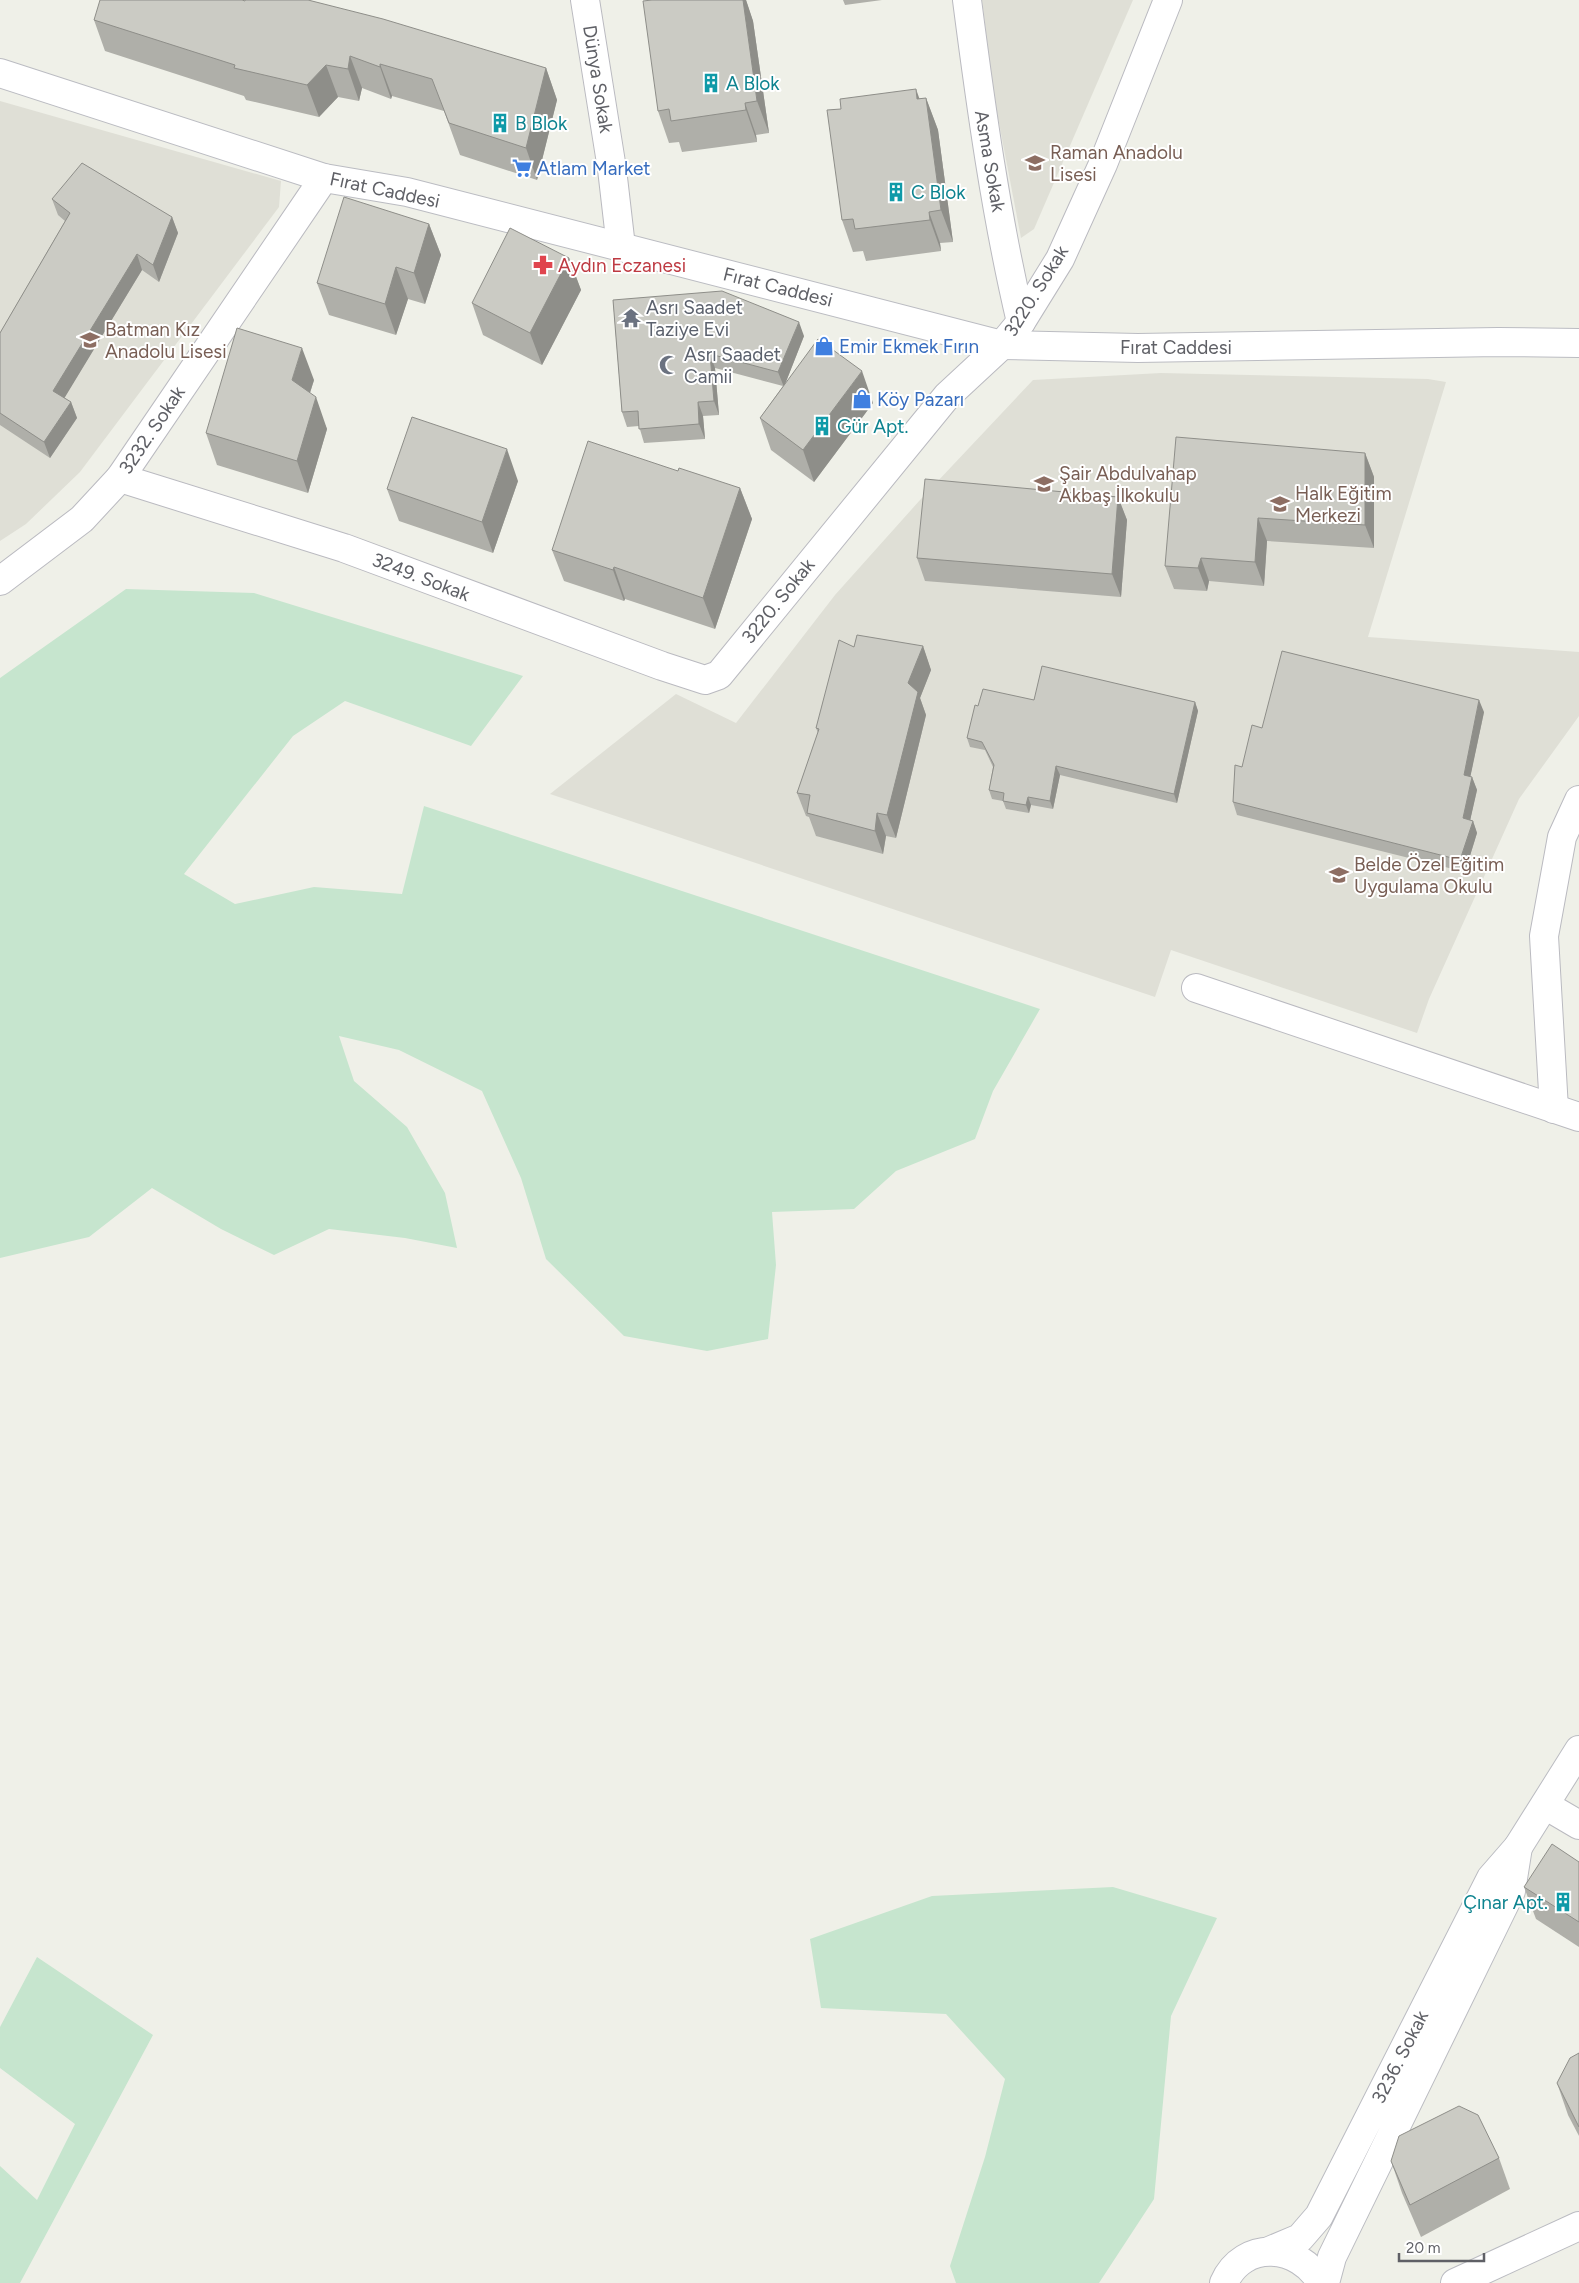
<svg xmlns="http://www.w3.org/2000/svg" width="1579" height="2283" font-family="Figtree,sans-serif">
	<rect width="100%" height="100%" fill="#eff0e8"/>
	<g fill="#dfdfd6">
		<path d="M982,0H1133L1034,229L1021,238L994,97Z"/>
		<path d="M0,101L281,181L279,207L80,472L26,524L0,541Z"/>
		<path d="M1161,373L1428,379L1446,382L1368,637L1579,652V716L1519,799L1429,999L1417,1033L1171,950L1155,997L550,794L676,694L736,723L835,595L920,500L1033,380Z"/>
	</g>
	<g fill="#c6e5ce">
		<path d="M126,589L254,593L523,676L471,746L345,701L293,736L184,874L235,904L314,887L402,894L424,806L1040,1009L993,1091L975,1139L896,1171L854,1209L772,1212L776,1265L768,1339L707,1351L624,1336L546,1259L521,1178L482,1091L399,1050L339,1036L354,1081L407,1127L445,1193L457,1248L405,1238L329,1229L274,1255L221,1229L152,1188L89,1237L0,1258V678Z"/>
		<path d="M1113,1887L1217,1918L1171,2016L1154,2199L1099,2283H956L950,2266L985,2157L1005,2079L946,2014L821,2008L810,1939L932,1896Z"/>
		<path d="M37,1957L153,2035L20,2283H0V2166L37,2200L75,2124L0,2068V2027Z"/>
	</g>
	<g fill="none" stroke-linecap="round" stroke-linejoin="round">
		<defs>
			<g id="street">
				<path d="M585,0L612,169L621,247"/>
				<path d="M967,0C981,108 996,216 1021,322"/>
				<path d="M120,478L344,548L662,666L705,680L719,675L947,396L1002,345L1021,322L1060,259L1103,164L1168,0"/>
				<path d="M0,581L82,519L120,478L324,178"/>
				<path d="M1196,988L1579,1117"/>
				<path d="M1554,1109L1544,936L1562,837L1579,800"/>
				<path d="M1545,1805L1579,1825"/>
			</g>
			<g id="secondary">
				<path d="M0,73L324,178L407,192L1002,345L1138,348L1498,342L1579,343"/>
				<path d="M1518,1847L1579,1750"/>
				<path d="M1269,2251L1300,2238L1319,2216L1491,1878L1518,1847L1511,1891L1332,2257L1325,2283"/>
				<path d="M1224,2283C1243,2239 1300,2244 1321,2283"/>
				<path d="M1455,2283L1579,2226"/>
			</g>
		</defs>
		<use href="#street" stroke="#babac0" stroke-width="30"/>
		<use href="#secondary" stroke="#bbbcc2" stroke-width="30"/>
		<use href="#street" stroke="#fff" stroke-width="28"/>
		<use href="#secondary" stroke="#fff" stroke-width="28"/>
	</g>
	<g fill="#afafa9">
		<path d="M652,0H746L753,21L769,133L756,135L757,142L682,152L679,142L669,143L658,111Z"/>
		<path d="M843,0H882L845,5Z"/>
		<path d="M94,20L546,68L557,100L537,180L460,155L444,111L392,96L391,99L362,88L359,101L338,97L319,117L246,100L244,96L105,51Z"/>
		<path d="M926,98L938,130L953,242L940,243L941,251L866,261L863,251L853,252L842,220L841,109Z"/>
		<path d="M52,199L172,217L178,233L159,282L142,270L64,398L71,402L77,418L50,458L0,425V333L65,221L58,215Z"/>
		<path d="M429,224L441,255L425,304L408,299L396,335L329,315L317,283Z"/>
		<path d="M569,258L581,290L542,365L483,335L472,303Z"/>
		<path d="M613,300L804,336L785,384L873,403L814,482L771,450L760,418L783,386L715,368L719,415L703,416L705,439L644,443L639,426L627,427L622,412Z"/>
		<path d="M314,380L310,393L327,429L308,493L217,465L206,433Z"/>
		<path d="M1365,453L1374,477V548L1267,541L1264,586L1209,581L1207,591L1174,589L1165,566Z"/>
		<path d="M678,471L740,488L752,519L715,629L625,599L624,601L564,581L552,550Z"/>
		<path d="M518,481L493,553L399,521L387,489Z"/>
		<path d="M1118,497L1127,520L1121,597L925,581L917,558Z"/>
		<path d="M923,646L931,670L920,698L926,715L896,838L886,836L883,854L816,836L809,817L806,816L797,793L818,733L816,728L854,647Z"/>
		<path d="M1034,700L1195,702L1198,711L1177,803L1060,775L1053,809L1031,805L1029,813L1006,809L1003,801L992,799L989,790L993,767L985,750L970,747L967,738L978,706Z"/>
		<path d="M1484,712L1470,777H1472L1477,790L1470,820L1473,821L1477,833L1465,872L1237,815L1233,802L1242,767L1262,728Z"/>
		<path d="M1579,1862V1947L1536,1919L1524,1887Z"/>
		<path d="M1579,2053V2136L1568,2115L1557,2083Z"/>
		<path d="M1499,2158L1510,2189L1421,2237L1402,2193L1391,2161Z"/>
	</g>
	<g fill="#8e8e89">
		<path d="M743,0H746L753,21L769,133L757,101Z"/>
		<path d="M350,56L362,88L359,101L348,69Z"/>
		<path d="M380,64L392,96L391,99L380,67Z"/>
		<path d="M326,65L338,97L319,117L307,85Z"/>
		<path d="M546,68L557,100L537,180L526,148Z"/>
		<path d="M916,89L927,120L917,99Z"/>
		<path d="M926,98L938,130L953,242L941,210Z"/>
		<path d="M745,103L756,135L757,142L746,110Z"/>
		<path d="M929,212L940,243L941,251L930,220Z"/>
		<path d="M172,217L178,233L159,282L153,265Z"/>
		<path d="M429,224L441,255L425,304L414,273Z"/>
		<path d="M137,254L142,270L59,407L53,391Z"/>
		<path d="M569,258L581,290L542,365L530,333Z"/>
		<path d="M396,267L408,299L396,335L385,304Z"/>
		<path d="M799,322L804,336L784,387L778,372Z"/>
		<path d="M302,348L314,380L304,411L292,380Z"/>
		<path d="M710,354L715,368L719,415L714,401Z"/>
		<path d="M862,371L873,403L814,482L803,450Z"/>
		<path d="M316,397L327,429L308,493L297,461Z"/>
		<path d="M71,402L77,418L50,458L44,442Z"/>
		<path d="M698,402L703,416L705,439L699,424Z"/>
		<path d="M507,449L518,481L493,553L482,522Z"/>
		<path d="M1365,453L1374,477V548L1365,525Z"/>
		<path d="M740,488L752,519L715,629L703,598Z"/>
		<path d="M1118,497L1127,520L1121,597L1112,574Z"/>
		<path d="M1258,518L1267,541L1264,586L1255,562Z"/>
		<path d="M1201,558L1209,581L1207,591L1198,568Z"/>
		<path d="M614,567L625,599L624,601L613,570Z"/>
		<path d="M923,646L931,670L920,698L926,715L896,838L887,815L908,683Z"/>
		<path d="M1479,700L1484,712L1468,788L1464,775Z"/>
		<path d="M1195,702L1198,711L1177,803L1174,794Z"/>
		<path d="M1056,766L1060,775L1053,809L1050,801Z"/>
		<path d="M1472,777L1477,790L1468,830L1463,818Z"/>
		<path d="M1028,797L1031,805L1029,813L1026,805Z"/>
		<path d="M877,813L886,836L883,854L875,831Z"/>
		<path d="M1473,821L1477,833L1465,872L1460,860Z"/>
	</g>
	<g fill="#cbcbc4" stroke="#8e8e89">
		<path d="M100,0H242L245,1V0H308L383,19L546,68L526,148L449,123L432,79L380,64V67L350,56L348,69L326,65L307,85L234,68L235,65L94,20Z"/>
		<path d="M652,0H743L757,101L745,103L746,110L671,121L669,109L658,111L643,1Z"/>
		<path d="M916,89L917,99L926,98L941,210L929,212L930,220L855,229L853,219L842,220L827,110L841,109L840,99Z"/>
		<path d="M82,163L172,217L153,265L137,254L53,391L71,402L44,442L0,413V333L70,213L52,199Z"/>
		<path d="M344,197L429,224L414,273L396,267L385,304L317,283Z"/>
		<path d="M510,228L569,258L530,333L472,303Z"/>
		<path d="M722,291L799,322L778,372L710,354L714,401L698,402L699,424L639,429L638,411L622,412L613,300Z"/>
		<path d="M237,328L302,348L292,380L316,397L297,461L206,433Z"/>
		<path d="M818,339L862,371L803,450L760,418Z"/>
		<path d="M412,417L507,449L482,522L387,489Z"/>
		<path d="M1176,437L1365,453V525L1258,518L1255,562L1201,558L1198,568L1165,566Z"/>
		<path d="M588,441L678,471L679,468L740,488L703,598L614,567L613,570L552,550Z"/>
		<path d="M925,479L1118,497L1112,574L917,558Z"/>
		<path d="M857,635L923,646L908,683L918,692L887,815L877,813L875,831L807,813L810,795L797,793L819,729L816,728L839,640L854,647Z"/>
		<path d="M1282,651L1479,700L1464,775L1472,777L1463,818L1473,821L1460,860L1233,802L1235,765L1242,767L1252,725L1262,728Z"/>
		<path d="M1042,666L1195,702L1174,794L1056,766L1050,801L1028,797L1026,805L1003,801L1004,793L989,790L994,765L982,742L967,738L975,705L978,706L983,689L1034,700Z"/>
		<path d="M1552,1844L1579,1862V1922L1524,1887Z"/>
		<path d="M1579,2053V2127L1557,2083L1570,2058Z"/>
		<path d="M1459,2106L1478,2115L1499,2158L1410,2205L1391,2161L1399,2136Z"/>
	</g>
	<defs>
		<symbol id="building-bare" viewBox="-9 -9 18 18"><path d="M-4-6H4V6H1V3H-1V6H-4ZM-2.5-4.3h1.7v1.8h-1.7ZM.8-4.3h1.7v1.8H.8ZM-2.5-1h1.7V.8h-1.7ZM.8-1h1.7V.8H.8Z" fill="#0f9aa8" stroke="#fff" stroke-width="2.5" paint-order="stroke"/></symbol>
		<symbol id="school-bare" viewBox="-9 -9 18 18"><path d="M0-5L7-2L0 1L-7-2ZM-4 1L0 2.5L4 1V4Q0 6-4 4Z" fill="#8d6e63" stroke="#fff" stroke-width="2.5" paint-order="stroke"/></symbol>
		<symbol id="supermarket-bare" viewBox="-9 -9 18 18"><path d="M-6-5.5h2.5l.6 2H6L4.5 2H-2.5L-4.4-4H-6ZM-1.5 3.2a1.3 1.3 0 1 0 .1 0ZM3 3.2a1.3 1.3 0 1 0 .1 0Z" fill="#3f7fe0" stroke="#fff" stroke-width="2.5" paint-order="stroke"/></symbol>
		<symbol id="pharmacy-bare" viewBox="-9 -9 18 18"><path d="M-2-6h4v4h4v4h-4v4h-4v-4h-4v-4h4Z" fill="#e0444e" stroke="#fff" stroke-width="2.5" paint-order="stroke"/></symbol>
		<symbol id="temple-bare" viewBox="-9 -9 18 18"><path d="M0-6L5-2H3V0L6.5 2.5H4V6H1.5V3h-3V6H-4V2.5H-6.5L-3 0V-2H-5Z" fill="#6b7280" stroke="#fff" stroke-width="2.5" paint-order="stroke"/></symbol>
		<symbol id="shop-bare" viewBox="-9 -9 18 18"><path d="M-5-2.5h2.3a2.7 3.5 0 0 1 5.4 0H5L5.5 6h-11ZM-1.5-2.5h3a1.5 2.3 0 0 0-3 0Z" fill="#3f7fe0" stroke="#fff" stroke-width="2.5" paint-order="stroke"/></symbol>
		<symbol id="mosque-bare" viewBox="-9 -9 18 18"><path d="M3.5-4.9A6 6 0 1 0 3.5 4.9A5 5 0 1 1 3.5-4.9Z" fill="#6b7280" stroke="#fff" stroke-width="2.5" paint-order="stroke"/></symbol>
	</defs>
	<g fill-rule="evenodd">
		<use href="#building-bare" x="697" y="69" width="28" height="28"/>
		<use href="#building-bare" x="486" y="109" width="28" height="28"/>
		<use href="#school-bare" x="1021" y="149" width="28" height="28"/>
		<use href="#supermarket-bare" x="508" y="154" width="28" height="28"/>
		<use href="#building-bare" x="882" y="178" width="28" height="28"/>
		<use href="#pharmacy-bare" x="529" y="251" width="28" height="28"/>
		<use href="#temple-bare" x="617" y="304" width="28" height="28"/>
		<use href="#school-bare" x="76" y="326" width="28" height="28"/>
		<use href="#shop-bare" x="810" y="332" width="28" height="28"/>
		<use href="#mosque-bare" x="655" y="351" width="28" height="28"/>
		<use href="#shop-bare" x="848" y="385" width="28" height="28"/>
		<use href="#building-bare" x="808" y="412" width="28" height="28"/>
		<use href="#school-bare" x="1030" y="470" width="28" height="28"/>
		<use href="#school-bare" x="1266" y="490" width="28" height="28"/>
		<use href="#school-bare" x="1325" y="861" width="28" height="28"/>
		<use href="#building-bare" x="1549" y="1888" width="28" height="28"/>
	</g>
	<g text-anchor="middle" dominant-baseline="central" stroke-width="4" stroke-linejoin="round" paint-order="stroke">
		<g font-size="19" fill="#5f6066" stroke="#fff">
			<text transform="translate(598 79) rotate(81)">Dünya Sokak</text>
			<text transform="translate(990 161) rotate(80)">Asma Sokak</text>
			<text transform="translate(385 190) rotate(12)">Fırat Caddesi</text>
			<text transform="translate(778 287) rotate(14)">Fırat Caddesi</text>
			<text transform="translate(1036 291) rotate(-58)">3220. Sokak</text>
			<text x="1176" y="347">Fırat Caddesi</text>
			<text transform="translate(152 430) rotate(-56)">3232. Sokak</text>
			<text transform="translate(421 577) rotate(21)">3249. Sokak</text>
			<text transform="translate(778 601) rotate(-51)">3220. Sokak</text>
			<text transform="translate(1400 2057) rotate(-63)">3236. Sokak</text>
		</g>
		<g font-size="19" fill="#0d838f" stroke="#fff" text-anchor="start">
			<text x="726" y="83">A Blok</text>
			<text x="515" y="123">B Blok</text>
			<text x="911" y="192">C Blok</text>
			<text x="837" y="426">Gür Apt.</text>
			<text x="1548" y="1902" text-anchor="end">Çınar Apt.</text>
		</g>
		<g font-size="19" fill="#785e54" stroke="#fff" text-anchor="start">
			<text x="1050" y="152">Raman Anadolu<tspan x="1050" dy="22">Lisesi</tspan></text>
			<text x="105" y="329">Batman Kız<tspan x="105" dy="22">Anadolu Lisesi</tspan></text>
			<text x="1059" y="473">Şair Abdulvahap<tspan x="1059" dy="22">Akbaş İlkokulu</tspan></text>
			<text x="1295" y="493">Halk Eğitim<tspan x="1295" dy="22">Merkezi</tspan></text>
			<text x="1354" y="864">Belde Özel Eğitim<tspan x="1354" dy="22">Uygulama Okulu</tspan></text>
		</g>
		<g font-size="19" fill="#366cbe" stroke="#fff" text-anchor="start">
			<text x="537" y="168">Atlam Market</text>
			<text x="839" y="346">Emir Ekmek Fırın</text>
			<text x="877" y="399">Köy Pazarı</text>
		</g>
		<g font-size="19" fill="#be3a42" stroke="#fff" text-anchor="start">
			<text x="558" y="265">Aydın Eczanesi</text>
		</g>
		<g font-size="19" fill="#5b616d" stroke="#fff" text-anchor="start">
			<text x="646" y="307">Asrı Saadet<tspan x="646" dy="22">Taziye Evi</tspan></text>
			<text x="684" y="354">Asrı Saadet<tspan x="684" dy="22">Camii</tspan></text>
		</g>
	</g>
	<path d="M1399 2253v8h85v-8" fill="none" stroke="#5f6066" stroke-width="2.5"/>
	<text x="1406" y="2253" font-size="15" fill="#5f6066" stroke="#ffffff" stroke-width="4" paint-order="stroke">20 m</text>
</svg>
